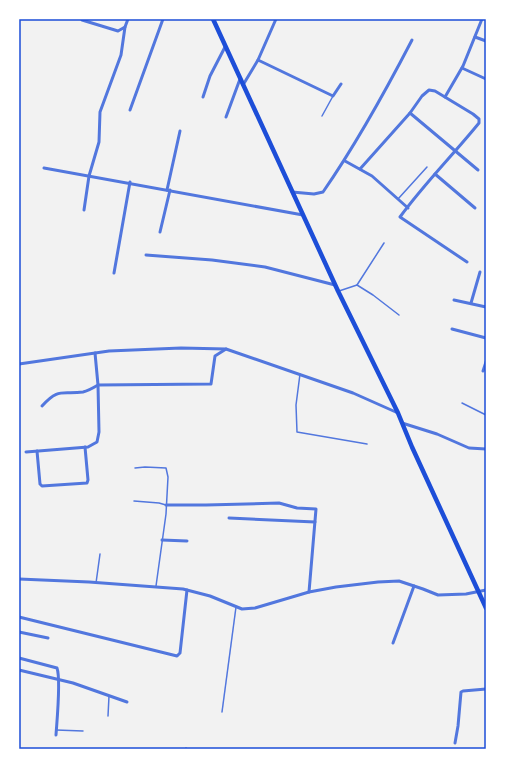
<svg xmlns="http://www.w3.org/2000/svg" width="505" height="768" font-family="'Public Sans',sans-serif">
	<rect width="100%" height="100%" fill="#f2f2f2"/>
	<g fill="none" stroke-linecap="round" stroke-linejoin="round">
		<g stroke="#5277de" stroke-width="1.5">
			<path d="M322,116L333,96"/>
			<path d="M398,199L427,167"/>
			<path d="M357,285L384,243"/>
			<path d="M339,291L357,285L373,295L399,315"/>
			<path d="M300,374L296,405L297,432L367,444"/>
			<path d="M462,403L486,415"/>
			<path d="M135,468L145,467L166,468L168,477L166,514L156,586"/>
			<path d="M134,501L159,503L166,505"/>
			<path d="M96,583L100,554"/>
			<path d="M222,712L236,607"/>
			<path d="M108,716L109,696"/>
			<path d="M56,730L83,731"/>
			<path d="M186,749V748"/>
		</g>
		<g stroke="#5277de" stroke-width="3">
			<path d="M82,20L118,31L125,27L128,19"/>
			<path d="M475,37L486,41"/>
			<path d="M258,60L276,19"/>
			<path d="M462,68L486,79"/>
			<path d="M243,85L258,60L333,96L341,84"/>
			<path d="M203,97L210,76L225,47"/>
			<path d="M445,97L463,66L482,19"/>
			<path d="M130,110L163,19"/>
			<path d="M410,113L478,170"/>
			<path d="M226,117L240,79"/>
			<path d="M345,161L372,176L408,208"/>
			<path d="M44,168L303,215"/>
			<path d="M360,169L410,113L422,96L429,90L435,91L473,114L479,119V123C453,155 424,184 400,217L467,262"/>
			<path d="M435,174L475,208"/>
			<path d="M167,190L180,131"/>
			<path d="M292,192L314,194L323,192C357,143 385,92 412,40"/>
			<path d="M84,210L89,176L99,142L100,112L121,55L125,27"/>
			<path d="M160,232L170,190"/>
			<path d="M146,255L212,260L265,267L335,285"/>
			<path d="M114,273L130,182"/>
			<path d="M454,300L486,307"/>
			<path d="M471,303L480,272"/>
			<path d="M452,329L486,338"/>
			<path d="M19,364L109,351L181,348L226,349L353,393L398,413"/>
			<path d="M483,371L486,362"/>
			<path d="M42,406C59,387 62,395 83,392C88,391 93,388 98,385L95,353"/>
			<path d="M402,423L437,434L469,448L486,449"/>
			<path d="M37,451L40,484L42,486L87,483L88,480L85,447"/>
			<path d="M26,452L88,447L97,442L99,432L98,385L211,384L215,356L226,349"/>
			<path d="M166,505H206L279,503L297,508L316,509L309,592"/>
			<path d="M229,518L315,522"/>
			<path d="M162,540L187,541"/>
			<path d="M19,579L89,582L183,589L210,596L242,609L255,608L309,592L336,587L378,582L399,581L423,589L438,595L466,594L486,590"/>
			<path d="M19,617L177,656L180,653L187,590"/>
			<path d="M19,632L48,638"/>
			<path d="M393,643L414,586"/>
			<path d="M19,658L57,668C61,679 57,720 56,735"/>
			<path d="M19,670L73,683L127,702"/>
			<path d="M455,743L458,726L461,692L463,691L486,689"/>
		</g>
		<path stroke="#1d4ed8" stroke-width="4.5" d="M213,19L338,291L398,413L412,447L486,608"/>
	</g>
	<rect width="505" height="768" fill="none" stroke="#ffffff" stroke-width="40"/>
	<rect x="20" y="20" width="465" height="728" fill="none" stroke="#1d4ed8" stroke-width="1.5"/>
</svg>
